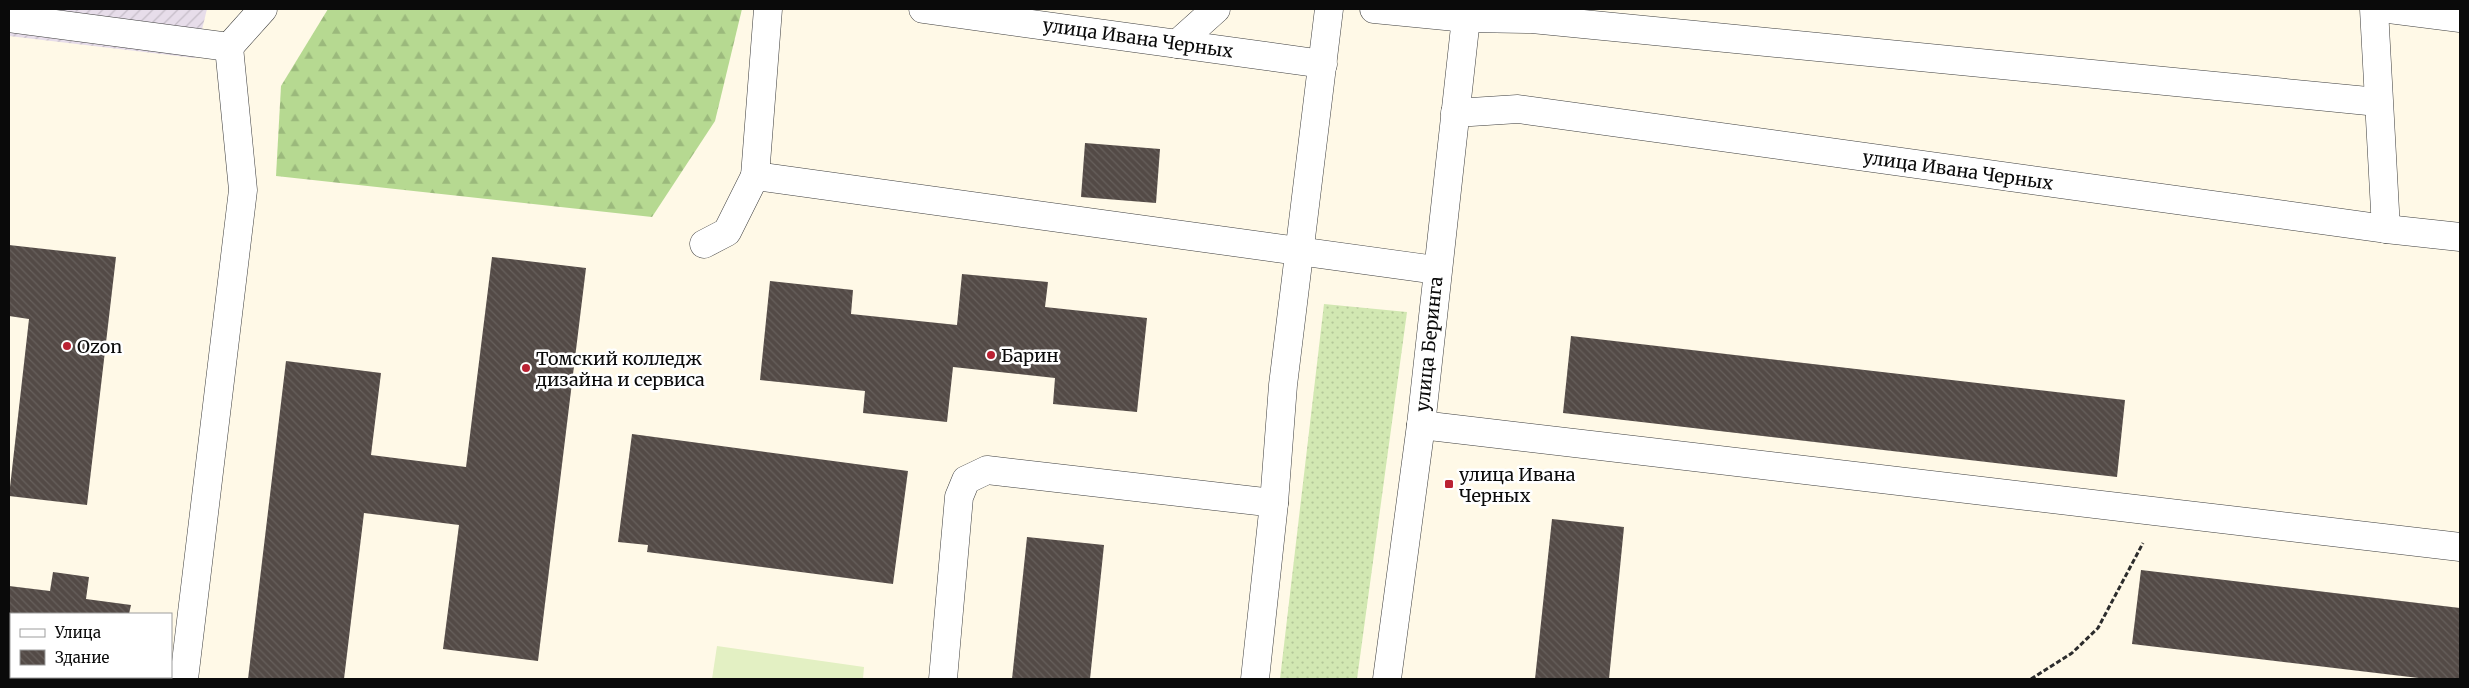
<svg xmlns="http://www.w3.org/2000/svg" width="2469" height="688" font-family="Merriweather,serif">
	<defs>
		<pattern id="industrial-furrows" width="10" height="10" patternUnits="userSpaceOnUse" patternTransform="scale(1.25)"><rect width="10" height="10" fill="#e7ddea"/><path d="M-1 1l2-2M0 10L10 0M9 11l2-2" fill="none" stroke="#c5bcc7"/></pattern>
		<pattern id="grass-dots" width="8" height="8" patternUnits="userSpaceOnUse" patternTransform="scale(1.25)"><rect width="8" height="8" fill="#d2e8b2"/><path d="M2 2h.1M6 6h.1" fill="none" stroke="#b3c698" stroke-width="1.8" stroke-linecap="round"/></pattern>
		<pattern id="forest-firs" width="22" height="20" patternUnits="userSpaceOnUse" patternTransform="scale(1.25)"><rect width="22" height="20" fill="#b6d991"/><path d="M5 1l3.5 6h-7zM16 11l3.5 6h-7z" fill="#9bb97c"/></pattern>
		<pattern id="building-back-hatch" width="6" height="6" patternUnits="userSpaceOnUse" patternTransform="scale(1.25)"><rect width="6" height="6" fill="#534a46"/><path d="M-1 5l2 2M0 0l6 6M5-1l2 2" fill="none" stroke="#67605c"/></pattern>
	</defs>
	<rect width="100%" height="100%" fill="#fff9e7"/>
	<path fill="url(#industrial-furrows)" d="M9,9H207L195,58L9,36Z"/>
	<path fill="url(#grass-dots)" d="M1324,304L1407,312L1357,679H1280Z"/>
	<path fill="url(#forest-firs)" d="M328,9H742L715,121L652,217L276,176L281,86Z"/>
	<path fill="#e3f0c3" d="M717,646L864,667L863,679H712Z"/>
	<g fill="url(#building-back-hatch)">
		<path d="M1085,143L1160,149L1156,203L1081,197Z"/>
		<path d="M9,245L116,257L87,505L9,496L29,319L9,316Z"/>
		<path d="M492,257L586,268L538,661L443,649L459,525L364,513L344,679H248L286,361L381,373L371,455L466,467Z"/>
		<path d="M962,274L1048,282L1045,307L1147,318L1137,412L1053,404L1055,378L953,367L947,422L863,413L865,391L760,380L770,281L853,290L851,314L957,325Z"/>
		<path d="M1571,336L2125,400L2117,477L1563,413Z"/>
		<path d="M632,434L908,471L893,584L647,552L648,545L618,542Z"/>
		<path d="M1552,519L1624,527L1609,679H1535Z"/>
		<path d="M1027,537L1104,545L1090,679H1012Z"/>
		<path d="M2141,570L2460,608V679H2427L2132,644Z"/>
		<path d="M53,572L89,577L86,599L131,605L129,614H11V677H121V679H9V586L50,591Z"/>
	</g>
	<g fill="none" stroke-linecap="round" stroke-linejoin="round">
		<defs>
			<g id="minor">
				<path d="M923,9L1323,64"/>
				<path d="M1374,9L1466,18L1532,19L2378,102"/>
				<path d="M2374,9L2386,229"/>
				<path d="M2389,9L2460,18"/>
				<path d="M9,18L229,47"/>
				<path d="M1177,44L1216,9"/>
				<path d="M229,47L263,9"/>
				<path d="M1455,113L1518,109L2386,229L2460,237"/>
				<path d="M755,176L768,9"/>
				<path d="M704,244L727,232L755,176L1436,270"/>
				<path d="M1421,425L2460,547"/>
				<path d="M184,679L243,190L229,47"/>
				<path d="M943,679L959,497L966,480L987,470L1274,503"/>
				<path d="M1255,679L1274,503L1283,385L1329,9"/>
				<path d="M1387,679L1421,425L1467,9"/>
			</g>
		</defs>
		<use href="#minor" stroke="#3d3d3d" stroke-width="29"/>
		<path stroke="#2c2c2c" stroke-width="3" stroke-dasharray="5 2.5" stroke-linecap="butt" d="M2031,679L2072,653L2098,628L2143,543"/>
		<use href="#minor" stroke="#fff" stroke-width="28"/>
	</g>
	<g fill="#ba2233" stroke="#fff" stroke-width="2">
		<circle cx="67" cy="346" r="5"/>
		<circle cx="991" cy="355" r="5"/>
		<circle cx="526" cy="368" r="5"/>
		<rect x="1444" y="479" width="10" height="10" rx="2.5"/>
	</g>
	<g text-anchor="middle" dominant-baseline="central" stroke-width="5" stroke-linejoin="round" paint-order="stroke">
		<g font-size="18" fill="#0a0a0a" stroke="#fff">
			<text transform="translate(1138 38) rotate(8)">улица Ивана Черных</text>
			<text transform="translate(1958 170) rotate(8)">улица Ивана Черных</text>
			<text transform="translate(1429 344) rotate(-84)">улица Беринга</text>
		</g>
		<g font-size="18" fill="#0a0a0a" stroke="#fff" text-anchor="start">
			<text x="77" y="346">Ozon</text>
			<text x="1001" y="355">Барин</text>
			<text x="536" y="358">Томский колледж<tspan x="536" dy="21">дизайна и сервиса</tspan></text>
			<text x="1459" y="474">улица Ивана<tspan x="1459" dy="21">Черных</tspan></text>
		</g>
	</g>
	<rect width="2469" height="688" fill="none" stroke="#0a0a0a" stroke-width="20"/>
	<rect x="10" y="613" width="162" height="65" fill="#ffffff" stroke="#9d9d9d"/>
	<rect x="20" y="629" width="25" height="8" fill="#ffffff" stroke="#9d9d9d"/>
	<text x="55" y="638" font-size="15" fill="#0a0a0a">Улица</text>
	<rect x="20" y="650" width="25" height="15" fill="url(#building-back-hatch)" stroke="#9d9d9d"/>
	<text x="55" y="663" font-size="15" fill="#0a0a0a">Здание</text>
</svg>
